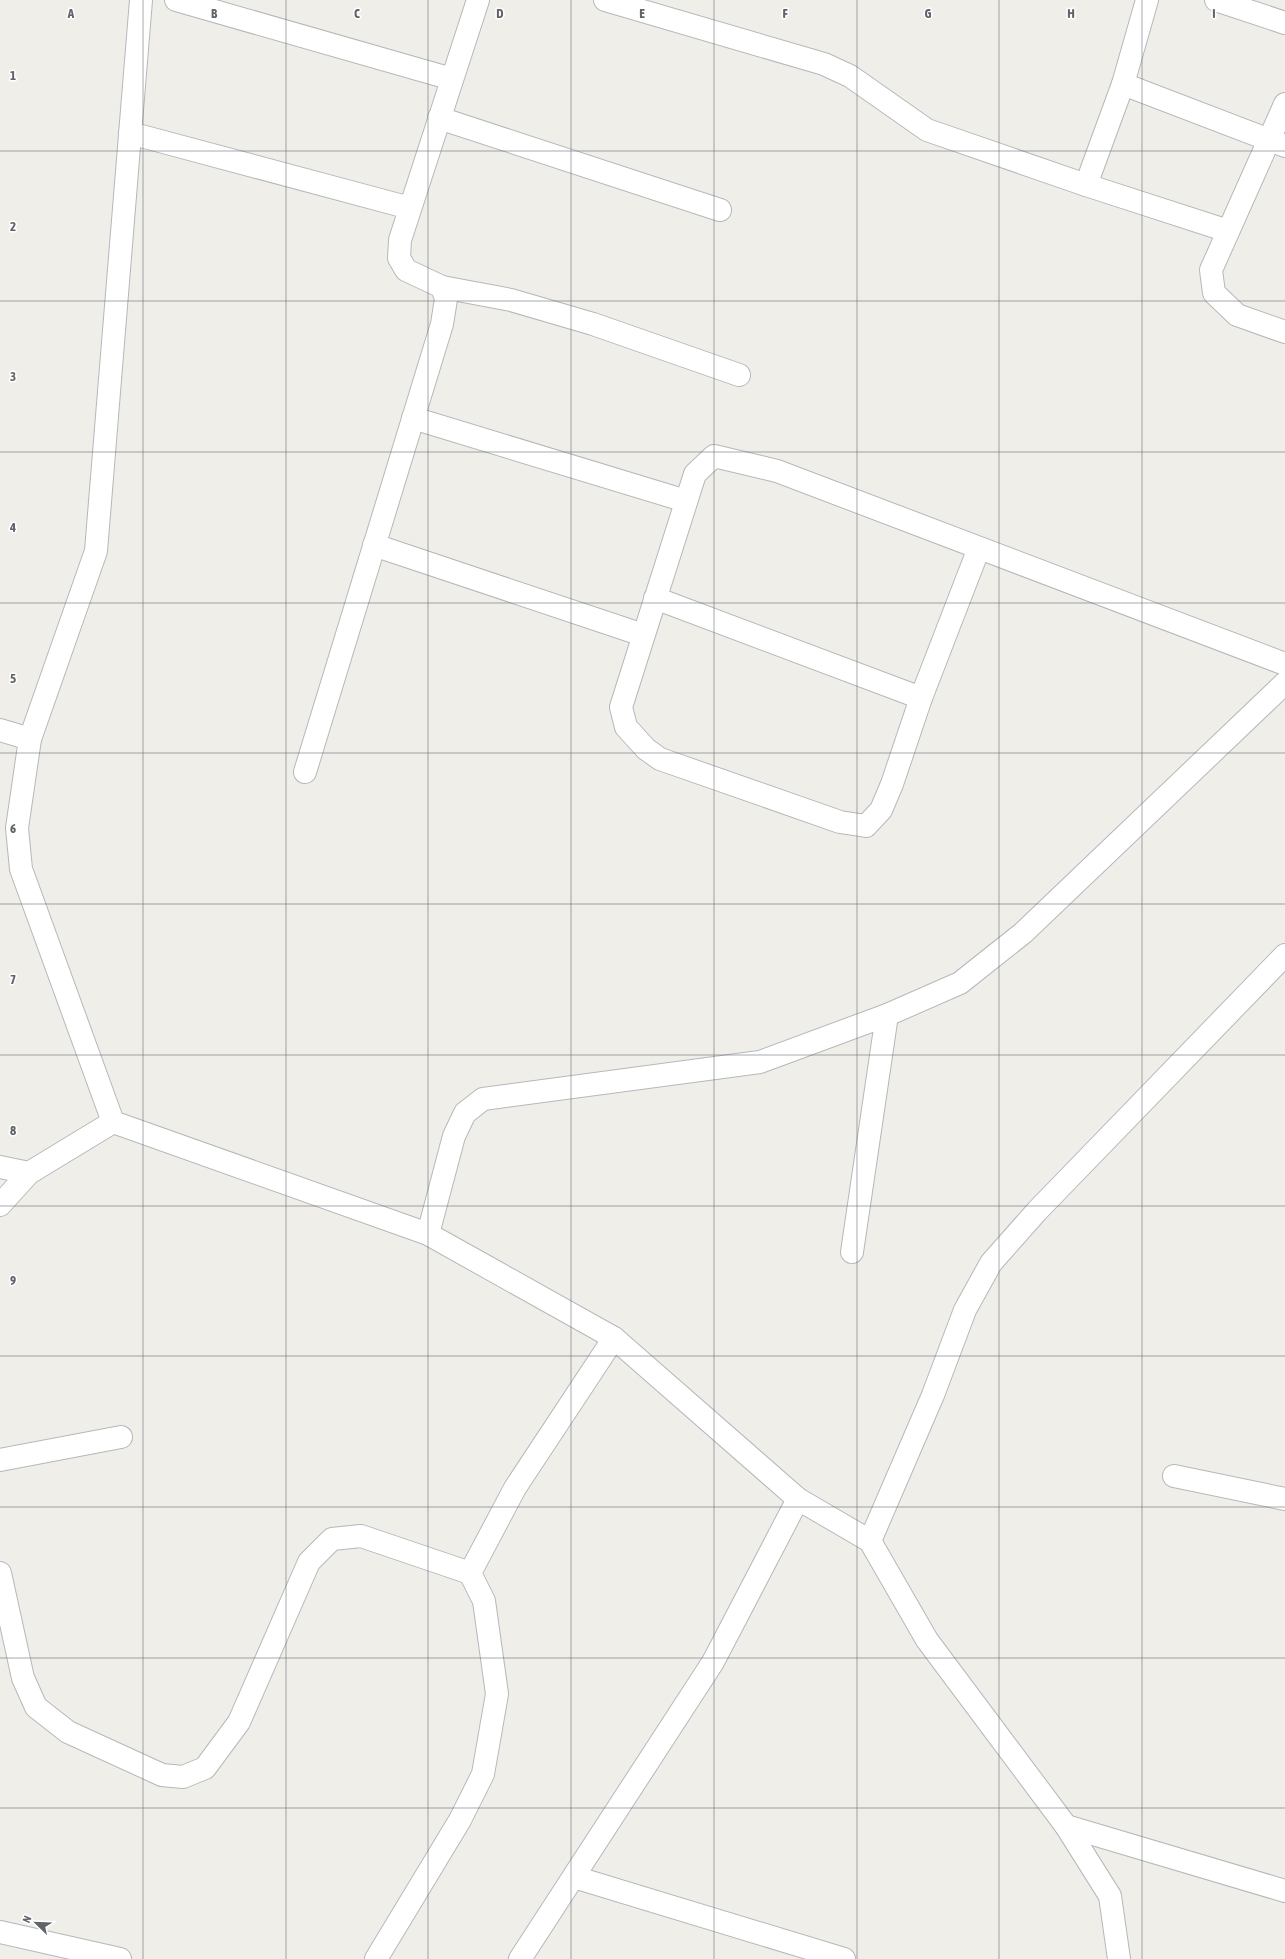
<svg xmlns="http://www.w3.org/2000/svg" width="1285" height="1959" font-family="'Asap Condensed',sans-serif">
	<rect width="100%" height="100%" fill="#f0eee9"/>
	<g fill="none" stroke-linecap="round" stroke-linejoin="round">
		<defs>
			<g id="street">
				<path d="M176,0L452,79"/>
				<path d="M605,0L824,64L850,76L927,130L1086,185L1228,231"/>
				<path d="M1216,0L1285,23"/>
				<path d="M1123,84L1285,146"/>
				<path d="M1285,104L1211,270L1214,293L1237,315L1285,332"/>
				<path d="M439,118L720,210"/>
				<path d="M130,133L410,208"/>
				<path d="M1086,185L1123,84L1147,0"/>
				<path d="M442,287L511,300L593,324L739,375"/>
				<path d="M413,418L686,501"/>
				<path d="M374,545L643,635"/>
				<path d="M979,548L921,698L892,784L881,810L866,826L840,822L660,759L646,749L626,727L621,707L695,474L714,456L777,471L1285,664"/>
				<path d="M655,598L921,698"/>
				<path d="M0,730L30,739L17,828L21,869L113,1122L428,1234L614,1338L798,1499L870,1541L927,1640L1066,1826L1110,1896L1119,1959"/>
				<path d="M30,739L96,551L141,0"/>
				<path d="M305,772L442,324L446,299L442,287L406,270L399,258L400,240L478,0"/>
				<path d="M0,1167L29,1173"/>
				<path d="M0,1205L29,1173L113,1122"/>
				<path d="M428,1234L454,1136L465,1113L483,1099L760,1062L887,1015L960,983L1023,933L1285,683"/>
				<path d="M852,1252L887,1015"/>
				<path d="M0,1460L121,1437"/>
				<path d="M1174,1476L1285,1499"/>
				<path d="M870,1541L933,1395L965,1310L991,1263L1037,1211L1285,955"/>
				<path d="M0,1573L23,1678L36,1707L68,1732L162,1775L183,1777L205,1768L239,1722L309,1562L332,1539L361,1536L470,1573"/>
				<path d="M1066,1826L1285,1891"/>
				<path d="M574,1877L844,1959"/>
				<path d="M0,1932L120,1959"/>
				<path d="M376,1959L460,1820L483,1774L497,1694L484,1601L470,1573L515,1488L614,1338"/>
				<path d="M520,1959L713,1662L798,1499"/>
			</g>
		</defs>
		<use href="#street" stroke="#b5b8bb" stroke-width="24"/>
		<use href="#street" stroke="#fff" stroke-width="22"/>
	</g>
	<path fill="none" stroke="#606367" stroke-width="1" stroke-opacity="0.55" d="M143,0V1959M286,0V1959M428,0V1959M571,0V1959M714,0V1959M857,0V1959M999,0V1959M1142,0V1959M0,151H1285M0,301H1285M0,452H1285M0,603H1285M0,753H1285M0,904H1285M0,1055H1285M0,1206H1285M0,1356H1285M0,1507H1285M0,1658H1285M0,1808H1285"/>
	<g font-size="13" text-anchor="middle" font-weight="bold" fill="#606367" stroke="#fff" stroke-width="3" stroke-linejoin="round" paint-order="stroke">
		<text x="71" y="18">A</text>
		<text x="214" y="18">B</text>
		<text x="357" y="18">C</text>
		<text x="500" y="18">D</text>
		<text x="642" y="18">E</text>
		<text x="785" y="18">F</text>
		<text x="928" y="18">G</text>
		<text x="1071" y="18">H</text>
		<text x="1214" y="18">I</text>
		<text x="13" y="80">1</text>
		<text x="13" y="231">2</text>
		<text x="13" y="381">3</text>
		<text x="13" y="532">4</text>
		<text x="13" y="683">5</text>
		<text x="13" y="833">6</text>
		<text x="13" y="984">7</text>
		<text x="13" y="1135">8</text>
		<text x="13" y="1285">9</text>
	</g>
	<g transform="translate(36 1923) rotate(293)" stroke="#ffffff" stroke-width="3" paint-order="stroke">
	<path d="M0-3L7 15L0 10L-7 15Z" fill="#606367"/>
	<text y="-6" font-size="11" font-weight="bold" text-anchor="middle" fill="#606367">N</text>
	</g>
</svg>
